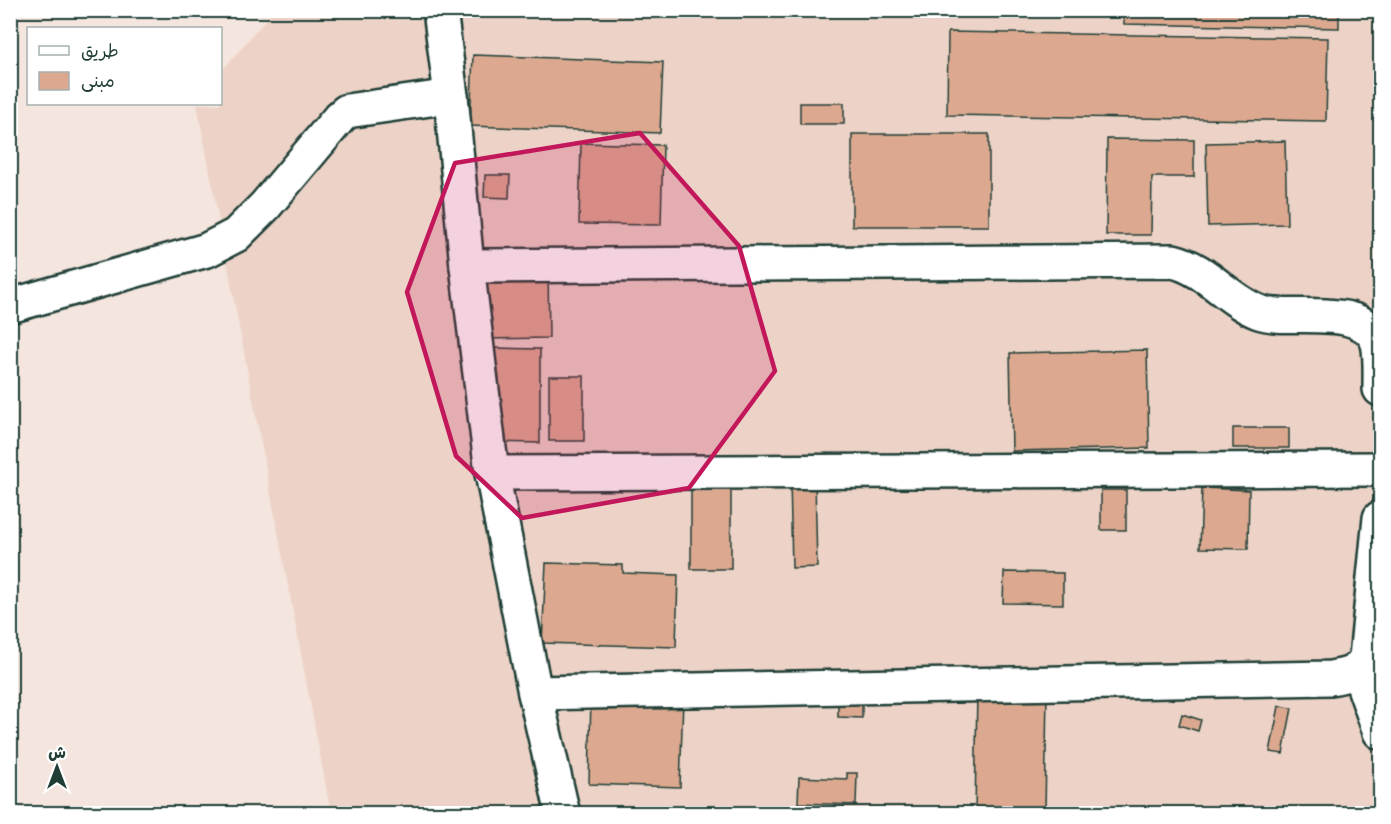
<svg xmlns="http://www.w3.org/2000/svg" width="1391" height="824" font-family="'Gochi Hand','Playpen Sans Arabic',sans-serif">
	<rect width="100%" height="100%" fill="#f4e5de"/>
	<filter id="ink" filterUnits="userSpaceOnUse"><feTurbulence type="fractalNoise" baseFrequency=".0167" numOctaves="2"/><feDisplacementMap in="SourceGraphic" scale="12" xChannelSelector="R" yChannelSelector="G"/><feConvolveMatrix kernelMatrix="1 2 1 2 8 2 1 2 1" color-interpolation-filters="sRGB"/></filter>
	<g filter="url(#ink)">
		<path fill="#edd3c7" d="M273,11H1380V813H331L197,104H220L221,72Z"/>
		<g fill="#dca990" stroke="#1f3d34" stroke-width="1.5">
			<path d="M1124,10H1339V28L1124,24Z"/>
			<path d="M948,32L1328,38L1326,121L947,115Z"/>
			<path d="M473,55L663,62L660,133L470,126Z"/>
			<rect x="800" y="103" width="44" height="21"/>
			<rect x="852" y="134" width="137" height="92"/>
			<path d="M1107,139L1194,140V177H1152L1151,235H1106Z"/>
			<path d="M1285,141L1287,224L1208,226L1206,143Z"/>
			<path d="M581,143L663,145L661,225L579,224Z"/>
			<path d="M485,175H510L509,198L484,197Z"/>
			<path d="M484,268H548L549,338L485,339Z"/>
			<path d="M494,348L540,349V443L494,442Z"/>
			<path d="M1147,350L1149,448L1012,451L1010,353Z"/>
			<rect x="549" y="376" width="35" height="65"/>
			<rect x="1233" y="428" width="56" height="20"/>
			<rect x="691" y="474" width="40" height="95"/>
			<path d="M815,479L817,567L792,568L790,480Z"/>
			<path d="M1202,488L1249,490L1248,549L1200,548Z"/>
			<rect x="1101" y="490" width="25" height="40"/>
			<path d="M546,563L623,565V573L678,575L676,647L542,643Z"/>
			<path d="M1004,572L1063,573V604L1003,603Z"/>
			<path d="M977,691H1047L1045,814H975Z"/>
			<path d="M838,693H862V718L838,717Z"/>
			<path d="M591,696L683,699L680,787L589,784Z"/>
			<path d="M1279,706L1292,708L1283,754L1270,752Z"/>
			<path d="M1182,714L1201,720L1198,731L1179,725Z"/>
			<path d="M847,773H857L856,805L798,803L799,777L847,779Z"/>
		</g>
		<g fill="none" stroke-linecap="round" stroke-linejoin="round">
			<defs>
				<g id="minor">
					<path d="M440,10L451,96L467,266L492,473L535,693L563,814"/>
					<path d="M467,266L1173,261C1207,269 1227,300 1259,312C1289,323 1365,301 1378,343C1381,356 1380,375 1380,389"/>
					<path d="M10,306L207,250L236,235L265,206L340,117L347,111L451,96"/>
					<path d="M492,473L1380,469"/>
					<path d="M1358,670L1380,732"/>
					<path d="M535,693L1330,678C1349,675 1356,674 1366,658L1380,518"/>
				</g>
			</defs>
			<use href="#minor" stroke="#1f3d34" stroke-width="38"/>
			<use href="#minor" stroke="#fff" stroke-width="33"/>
		</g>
	</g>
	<path fill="#c2185b" fill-opacity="0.2" stroke="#c2185b" stroke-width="4.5" stroke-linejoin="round" d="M640,133L739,246L775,371L689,488L522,518L456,456L407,292L455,163Z"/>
	<rect width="1391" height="824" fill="none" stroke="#fff" stroke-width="36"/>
	<rect x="18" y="18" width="1355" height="788" fill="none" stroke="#1f3d34" stroke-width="2" filter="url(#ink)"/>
	<rect x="27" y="27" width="195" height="78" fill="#ffffff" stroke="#a5b1ae" stroke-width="1.5"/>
	<rect x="39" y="46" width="30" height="9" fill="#ffffff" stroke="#a5b1ae" stroke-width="1.5"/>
	<text x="81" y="57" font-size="18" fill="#1f3d34">طريق</text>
	<rect x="39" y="72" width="30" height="18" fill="#dca990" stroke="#a5b1ae" stroke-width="1.5"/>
	<text x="81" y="87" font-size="18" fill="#1f3d34">مبنى</text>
	<g transform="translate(57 767)" stroke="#ffffff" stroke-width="4.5" paint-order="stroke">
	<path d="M0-4.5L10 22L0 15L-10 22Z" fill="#1f3d34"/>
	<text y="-9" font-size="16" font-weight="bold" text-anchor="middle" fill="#1f3d34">ش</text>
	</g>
</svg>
